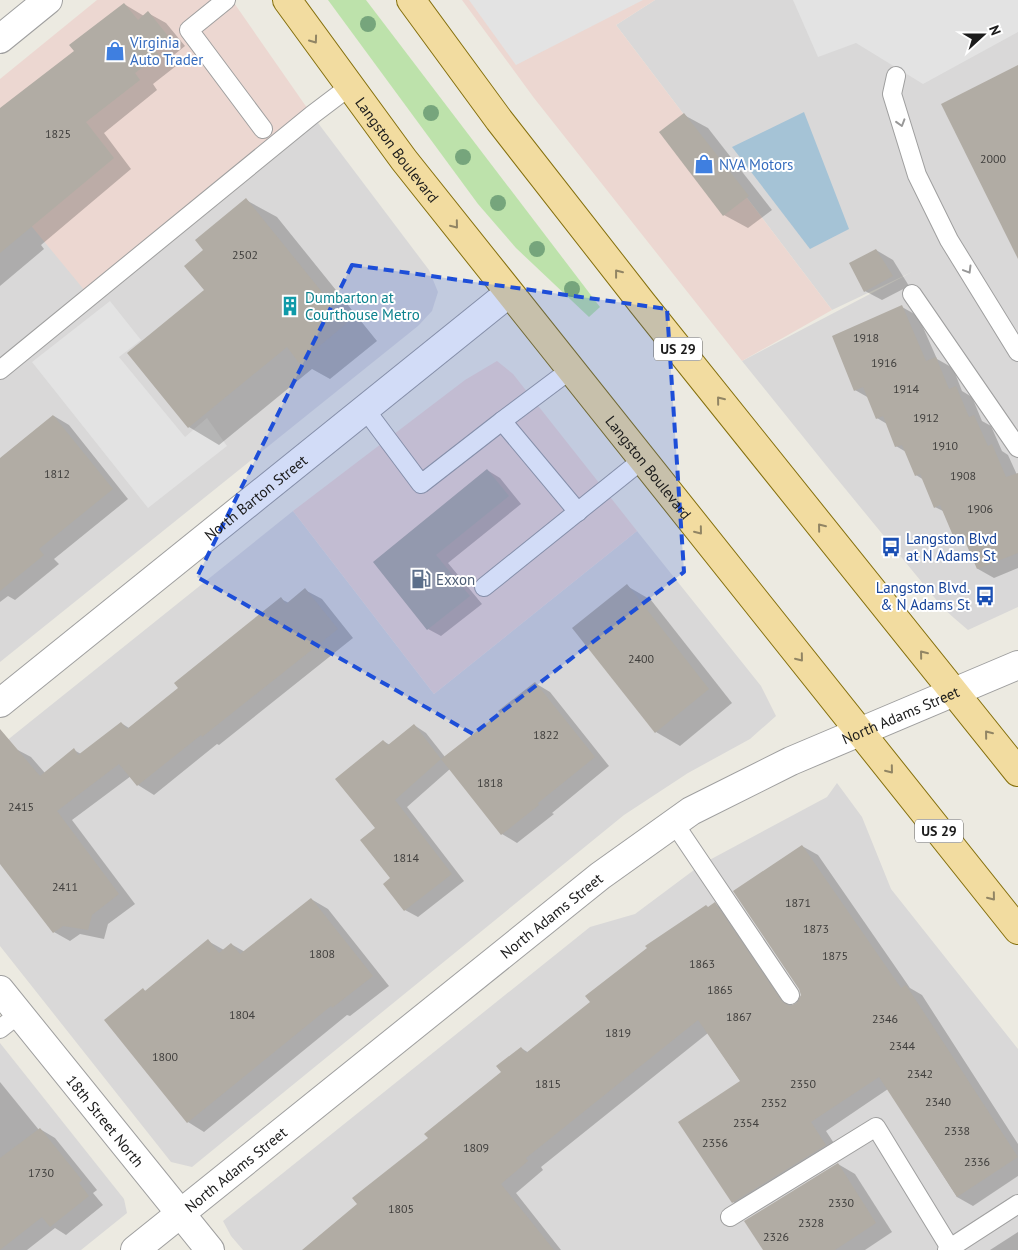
<svg xmlns="http://www.w3.org/2000/svg" width="1018" height="1250" font-family="'PT Sans',sans-serif">
	<rect width="100%" height="100%" fill="#eceae1"/>
	<g fill="#d9d8d8">
		<path d="M655,0H1018V607L968,630L954,618L943,608L829,469L742,361L912,272L832,310L616,25Z"/>
		<path d="M312,115L429,270L438,292L432,311L418,326L0,662V188Z"/>
		<path d="M293,511L434,694L637,531L761,686L776,716L750,739L688,773L624,815L192,1167L171,1162L0,946V746Z"/>
		<path d="M837,783L862,817L891,889L1018,1049V1250H243L231,1236L223,1221L590,927L635,914L702,864L827,797Z"/>
		<path d="M0,1043L124,1199L127,1213L81,1250H0Z"/>
	</g>
	<g fill="#ecd7d1">
		<path d="M97,0H232L312,115L90,297L0,188V79Z"/>
		<path d="M462,0H655L616,25L832,310L742,361L534,98Z"/>
		<path d="M497,361L513,374L637,531L434,694L293,511L465,380Z"/>
	</g>
	<path fill="#bde2ab" d="M328,0H366L600,307L589,317L516,248L478,204Z"/>
	<g fill="#e3e3e3">
		<path d="M469,0H643L516,65Z"/>
		<path d="M793,0H1018V32L923,84L856,43L818,57Z"/>
		<path d="M110,301L141,340L119,357L185,437L207,418L227,446L148,508L32,362Z"/>
	</g>
	<path fill="#a5c3d6" d="M804,112L849,229L810,249L732,147Z"/>
	<g fill="#0003">
		<path d="M124,4L144,16L148,13L166,23L185,46L170,58L176,66L153,84L157,90L104,133L131,169L41,245L44,249L0,286V120L75,51Z"/>
		<path d="M684,115L708,128L772,210L748,228L724,215Z"/>
		<path d="M246,200L277,217L377,341L330,379L312,369L219,445L189,427L205,290V250Z"/>
		<path d="M876,250L893,260L909,286L882,300L865,291Z"/>
		<path d="M902,307L918,316L937,359L953,368L962,391L972,397L982,421L991,426L1002,451L1008,455L1018,477V568L994,578L978,569L968,544L955,537L945,512L935,507L924,480L916,475L906,452L896,446L887,424L877,418L869,398L855,390Z"/>
		<path d="M54,416L69,425L128,499L54,559L59,564L15,600L8,596L0,602V459Z"/>
		<path d="M487,470L500,478L521,504L448,563L482,604L441,636L428,629L374,562Z"/>
		<path d="M627,586L651,600L732,703L680,746L656,732Z"/>
		<path d="M305,590L322,599L353,638L219,745L217,744L154,795L138,785L131,776L72,820L135,904L108,924L104,939L80,934L70,941L54,932L0,863V760L14,748L31,757L45,773L74,750L81,754L121,723L129,728L180,688L281,599L289,603Z"/>
		<path d="M535,683L550,692L609,766L552,813L554,814L517,843L502,834L450,769L407,807L464,881L418,917L405,910L385,884L392,878L377,829L383,741L390,745L414,725L426,733L445,757L501,714Z"/>
		<path d="M802,846L818,855L910,988L922,995L1018,1144V1176L973,1206L957,1197L888,1089L826,1131L841,1154L748,1211L733,1202L741,1082L708,1033L541,1167L543,1170L516,1193L561,1250H304L359,1205L503,1072L521,1048L529,1053L715,904L730,913L793,1006L797,1004L802,995Z"/>
		<path d="M311,899L328,909L389,986L350,1016L347,1015L204,1132L188,1122L105,1020L143,990L146,991L208,941L224,950L231,944L245,952Z"/>
		<path d="M0,1082L39,1130L40,1129L55,1138L97,1190L93,1193L103,1205L66,1235L55,1228L27,1250H0Z"/>
		<path d="M838,1164L855,1174L892,1232L865,1250H764Z"/>
		<path d="M1018,1232V1250H990Z"/>
	</g>
	<g fill="#b1aca4">
		<path d="M124,3L138,20L148,11L168,36L153,47L159,55L135,73L140,80L86,122L114,158L0,253V108L74,51L69,45Z"/>
		<path d="M1018,65V259L941,104Z"/>
		<path d="M684,113L749,196L723,216L659,132Z"/>
		<path d="M246,198L347,323L299,363L287,347L188,428L127,353L204,290L184,266L203,250L195,240Z"/>
		<path d="M876,249L893,276L864,292L849,263Z"/>
		<path d="M902,305L926,361L936,357L949,389L956,386L969,417L974,415L988,446L992,444L1006,477L1018,473V553L977,569L962,534L954,538L940,505L934,508L920,474L915,476L902,445L895,447L883,416L876,419L863,387L854,391L832,336Z"/>
		<path d="M53,415L113,489L39,549L44,555L0,591V458Z"/>
		<path d="M487,469L509,496L436,555L470,596L427,630L373,562Z"/>
		<path d="M627,584L709,689L655,733L572,628Z"/>
		<path d="M305,588L338,629L202,737L201,735L137,786L119,764L57,811L119,894L92,915L88,930L63,926L53,933L0,864V729L40,776L74,748L78,755L121,722L127,729L178,688L174,683L246,625L281,597L286,604Z"/>
		<path d="M535,682L595,757L538,803L539,805L501,835L441,759L500,713L498,711Z"/>
		<path d="M414,724L441,759L395,800L452,874L404,911L383,884L390,878L360,840L375,828L335,779L383,740L388,745Z"/>
		<path d="M802,845L901,988L906,985L1018,1157L957,1197L879,1077L811,1122L826,1145L732,1203L678,1122L740,1081L698,1020L526,1158L528,1161L501,1184L554,1250H302L357,1204L352,1198L428,1138L424,1134L501,1072L496,1066L521,1047L526,1053L590,1002L585,996L647,948L645,946L706,905L708,907L715,902L782,1001L790,1006L796,1003L801,995L799,989L733,891Z"/>
		<path d="M311,898L373,976L332,1008L331,1006L187,1123L104,1020L143,988L145,991L208,939L219,953L231,943L240,954Z"/>
		<path d="M40,1128L82,1180L79,1183L89,1196L50,1227L42,1217L0,1250V1158Z"/>
		<path d="M838,1163L876,1223L835,1250H763L744,1221Z"/>
	</g>
	<g fill="none" stroke-linecap="round" stroke-linejoin="round">
		<defs>
			<g id="service">
				<path d="M226,0L189,30L263,129"/>
				<path d="M896,76L892,94L917,175L949,240L1018,352"/>
				<path d="M912,294L1018,448"/>
				<path d="M0,370L312,115L349,87"/>
				<path d="M570,370L502,421L578,512"/>
				<path d="M365,409L421,484L502,421"/>
				<path d="M484,587L642,460"/>
				<path d="M674,823L790,995"/>
				<path d="M0,1029L19,1014"/>
				<path d="M730,1217L876,1127L950,1248"/>
				<path d="M947,1250L1018,1204"/>
			</g>
			<g id="minor">
				<path d="M0,39L48,0"/>
				<path id="s1" d="M0,703L509,293"/>
				<path id="s2" d="M0,990L210,1250"/>
				<path id="s3" d="M135,1250L600,876L691,811L791,761L1018,665"/>
			</g>
			<g id="primary">
				<path id="s4" d="M287,0L404,160L1018,930"/>
				<path d="M411,0L499,120L642,303L1018,772"/>
			</g>
		</defs>
		<use href="#service" stroke="#9f9f9f" stroke-width="20"/>
		<use href="#minor" stroke="#9f9f9f" stroke-width="30"/>
		<use href="#primary" stroke="#85700d" stroke-width="30"/>
		<use href="#service" stroke="#fff" stroke-width="18"/>
		<use href="#minor" stroke="#fff" stroke-width="28"/>
		<use href="#primary" stroke="#f2dca0" stroke-width="28"/>
	</g>
	<g fill="#76a57c">
		<circle cx="368" cy="24" r="8"/>
		<circle cx="431" cy="113" r="8"/>
		<circle cx="463" cy="157" r="8"/>
		<circle cx="498" cy="203" r="8"/>
		<circle cx="537" cy="249" r="8"/>
		<circle cx="572" cy="289" r="8"/>
	</g>
	<defs><path id="oneway-chevron" d="M-2-3.5L2.5 0L-2 3.5" fill="none" stroke-width="1.6" stroke-linecap="round" stroke-linejoin="round" transform="scale(1.25)"/></defs>
	<g stroke="#918564">
		<use href="#oneway-chevron" transform="translate(314 40) rotate(54)"/>
		<use href="#oneway-chevron" transform="translate(455 225) rotate(51)"/>
		<use href="#oneway-chevron" transform="translate(618 273) rotate(-128)"/>
		<use href="#oneway-chevron" transform="translate(720 400) rotate(-129)"/>
		<use href="#oneway-chevron" transform="translate(821 527) rotate(-129)"/>
		<use href="#oneway-chevron" transform="translate(699 531) rotate(51)"/>
		<use href="#oneway-chevron" transform="translate(923 654) rotate(-129)"/>
		<use href="#oneway-chevron" transform="translate(800 658) rotate(51)"/>
		<use href="#oneway-chevron" transform="translate(988 734) rotate(-129)"/>
		<use href="#oneway-chevron" transform="translate(890 770) rotate(51)"/>
		<use href="#oneway-chevron" transform="translate(992 897) rotate(51)"/>
	</g>
	<g stroke="#989898">
		<use href="#oneway-chevron" transform="translate(901 123) rotate(73)"/>
		<use href="#oneway-chevron" transform="translate(968 270) rotate(59)"/>
	</g>
	<path fill="#1d4ed8" fill-opacity="0.2" stroke="#1d4ed8" stroke-width="4" stroke-dasharray="10 6" stroke-linejoin="round" d="M352,265L667,309L684,572L473,734L197,577Z"/>
	<defs>
		<symbol id="shop-bare" viewBox="-9 -9 18 18"><path d="M-5-2.5h2.3a2.7 3.5 0 0 1 5.4 0H5L5.5 6h-11ZM-1.5-2.5h3a1.5 2.3 0 0 0-3 0Z" fill="#3f7fe0" stroke="#fff" stroke-width="2.5" paint-order="stroke"/></symbol>
		<symbol id="building-bare" viewBox="-9 -9 18 18"><path d="M-4-6H4V6H1V3H-1V6H-4ZM-2.5-4.3h1.7v1.8h-1.7ZM.8-4.3h1.7v1.8H.8ZM-2.5-1h1.7V.8h-1.7ZM.8-1h1.7V.8H.8Z" fill="#0f9aa8" stroke="#fff" stroke-width="2.5" paint-order="stroke"/></symbol>
		<symbol id="bus-bare" viewBox="-9 -9 18 18"><path d="M-5-6H5V4H4V6H2V4H-2V6H-4V4H-5ZM-3.5-4V0h7V-4ZM-3.5 1.2v1.5H-2V1.2ZM2 1.2v1.5H3.5V1.2Z" fill="#1a4fb4" stroke="#fff" stroke-width="2.5" paint-order="stroke"/></symbol>
		<symbol id="fuel-bare" viewBox="-9 -9 18 18"><path d="M-5.5-6h7V0h2V4h1.3V-2.5L3-4.5l.8-.8L6-3V5H2.5V1h-1V6h-7ZM-4.2-4.7v3.2H.2V-4.7Z" fill="#5c6f8a" stroke="#fff" stroke-width="2.5" paint-order="stroke"/></symbol>
	</defs>
	<g fill-rule="evenodd">
		<use href="#shop-bare" x="101" y="37" width="28" height="28"/>
		<use href="#shop-bare" x="690" y="150" width="28" height="28"/>
		<use href="#building-bare" x="276" y="292" width="28" height="28"/>
		<use href="#bus-bare" x="877" y="533" width="28" height="28"/>
		<use href="#fuel-bare" x="407" y="565" width="28" height="28"/>
		<use href="#bus-bare" x="971" y="582" width="28" height="28"/>
	</g>
	<g text-anchor="middle" dominant-baseline="central" stroke-width="4" stroke-linejoin="round" paint-order="stroke">
		<g font-size="12" fill="#403f3d">
			<text x="58" y="133">1825</text>
			<text x="993" y="158">2000</text>
			<text x="245" y="254">2502</text>
			<text x="866" y="337">1918</text>
			<text x="884" y="362">1916</text>
			<text x="906" y="388">1914</text>
			<text x="926" y="417">1912</text>
			<text x="945" y="445">1910</text>
			<text x="57" y="473">1812</text>
			<text x="963" y="475">1908</text>
			<text x="980" y="508">1906</text>
			<text x="641" y="658">2400</text>
			<text x="546" y="734">1822</text>
			<text x="490" y="782">1818</text>
			<text x="21" y="806">2415</text>
			<text x="406" y="857">1814</text>
			<text x="65" y="886">2411</text>
			<text x="798" y="902">1871</text>
			<text x="816" y="928">1873</text>
			<text x="322" y="953">1808</text>
			<text x="835" y="955">1875</text>
			<text x="702" y="963">1863</text>
			<text x="720" y="989">1865</text>
			<text x="242" y="1014">1804</text>
			<text x="739" y="1016">1867</text>
			<text x="885" y="1018">2346</text>
			<text x="618" y="1032">1819</text>
			<text x="902" y="1045">2344</text>
			<text x="165" y="1056">1800</text>
			<text x="920" y="1073">2342</text>
			<text x="548" y="1083">1815</text>
			<text x="803" y="1083">2350</text>
			<text x="938" y="1101">2340</text>
			<text x="774" y="1102">2352</text>
			<text x="746" y="1122">2354</text>
			<text x="957" y="1130">2338</text>
			<text x="715" y="1142">2356</text>
			<text x="476" y="1147">1809</text>
			<text x="977" y="1161">2336</text>
			<text x="41" y="1172">1730</text>
			<text x="841" y="1202">2330</text>
			<text x="401" y="1208">1805</text>
			<text x="811" y="1222">2328</text>
			<text x="776" y="1236">2326</text>
		</g>
		<g fill="#fff" stroke="#5f5f5f" stroke-width="1">
			<rect x="654" y="337.5" width="48" height="23" rx="4"/>
			<rect x="915" y="819.5" width="48" height="23" rx="4"/>
		</g>
		<g font-size="14" font-weight="bold" fill="#1b1b1b">
			<text x="678" y="349">US 29</text>
			<text x="939" y="831">US 29</text>
		</g>
		<g font-size="15" fill="#366cbe" stroke="#fff" text-anchor="start">
			<text x="130" y="42">Virginia<tspan x="130" dy="17">Auto Trader</tspan></text>
			<text x="719" y="164">NVA Motors</text>
		</g>
		<g font-size="15" fill="#1b1b1b" stroke="#fff">
			<text stroke="none"><textPath href="#s4" startOffset="186">Langston Boulevard</textPath></text>
			<text stroke="none"><textPath href="#s4" startOffset="591">Langston Boulevard</textPath></text>
			<text stroke="none"><textPath href="#s1" startOffset="328">North Barton Street</textPath></text>
			<text stroke="none"><textPath href="#s3" startOffset="939">North Adams Street</textPath></text>
			<text stroke="none"><textPath href="#s3" startOffset="534">North Adams Street</textPath></text>
			<text stroke="none"><textPath href="#s2" startOffset="168">18th Street North</textPath></text>
			<text stroke="none"><textPath href="#s3" startOffset="129">North Adams Street</textPath></text>
		</g>
		<g font-size="15" fill="#0d838f" stroke="#fff" text-anchor="start">
			<text x="305" y="297">Dumbarton at<tspan x="305" dy="17">Courthouse Metro</tspan></text>
		</g>
		<g font-size="15" fill="#164399" stroke="#fff" text-anchor="start">
			<text x="906" y="538">Langston Blvd<tspan x="906" dy="17">at N Adams St</tspan></text>
			<text x="970" y="587" text-anchor="end">Langston Blvd.<tspan x="970" dy="17">&amp; N Adams St</tspan></text>
		</g>
		<g font-size="15" fill="#4e5e75" stroke="#fff" text-anchor="start">
			<text x="436" y="579">Exxon</text>
		</g>
	</g>
	<g transform="translate(983 35) rotate(69)" stroke="#ffffff" stroke-width="4" paint-order="stroke">
	<path d="M0-4L9 19L0 12L-9 19Z" fill="#1b1b1b"/>
	<text y="-8" font-size="14" font-weight="bold" text-anchor="middle" fill="#1b1b1b">N</text>
	</g>
</svg>
